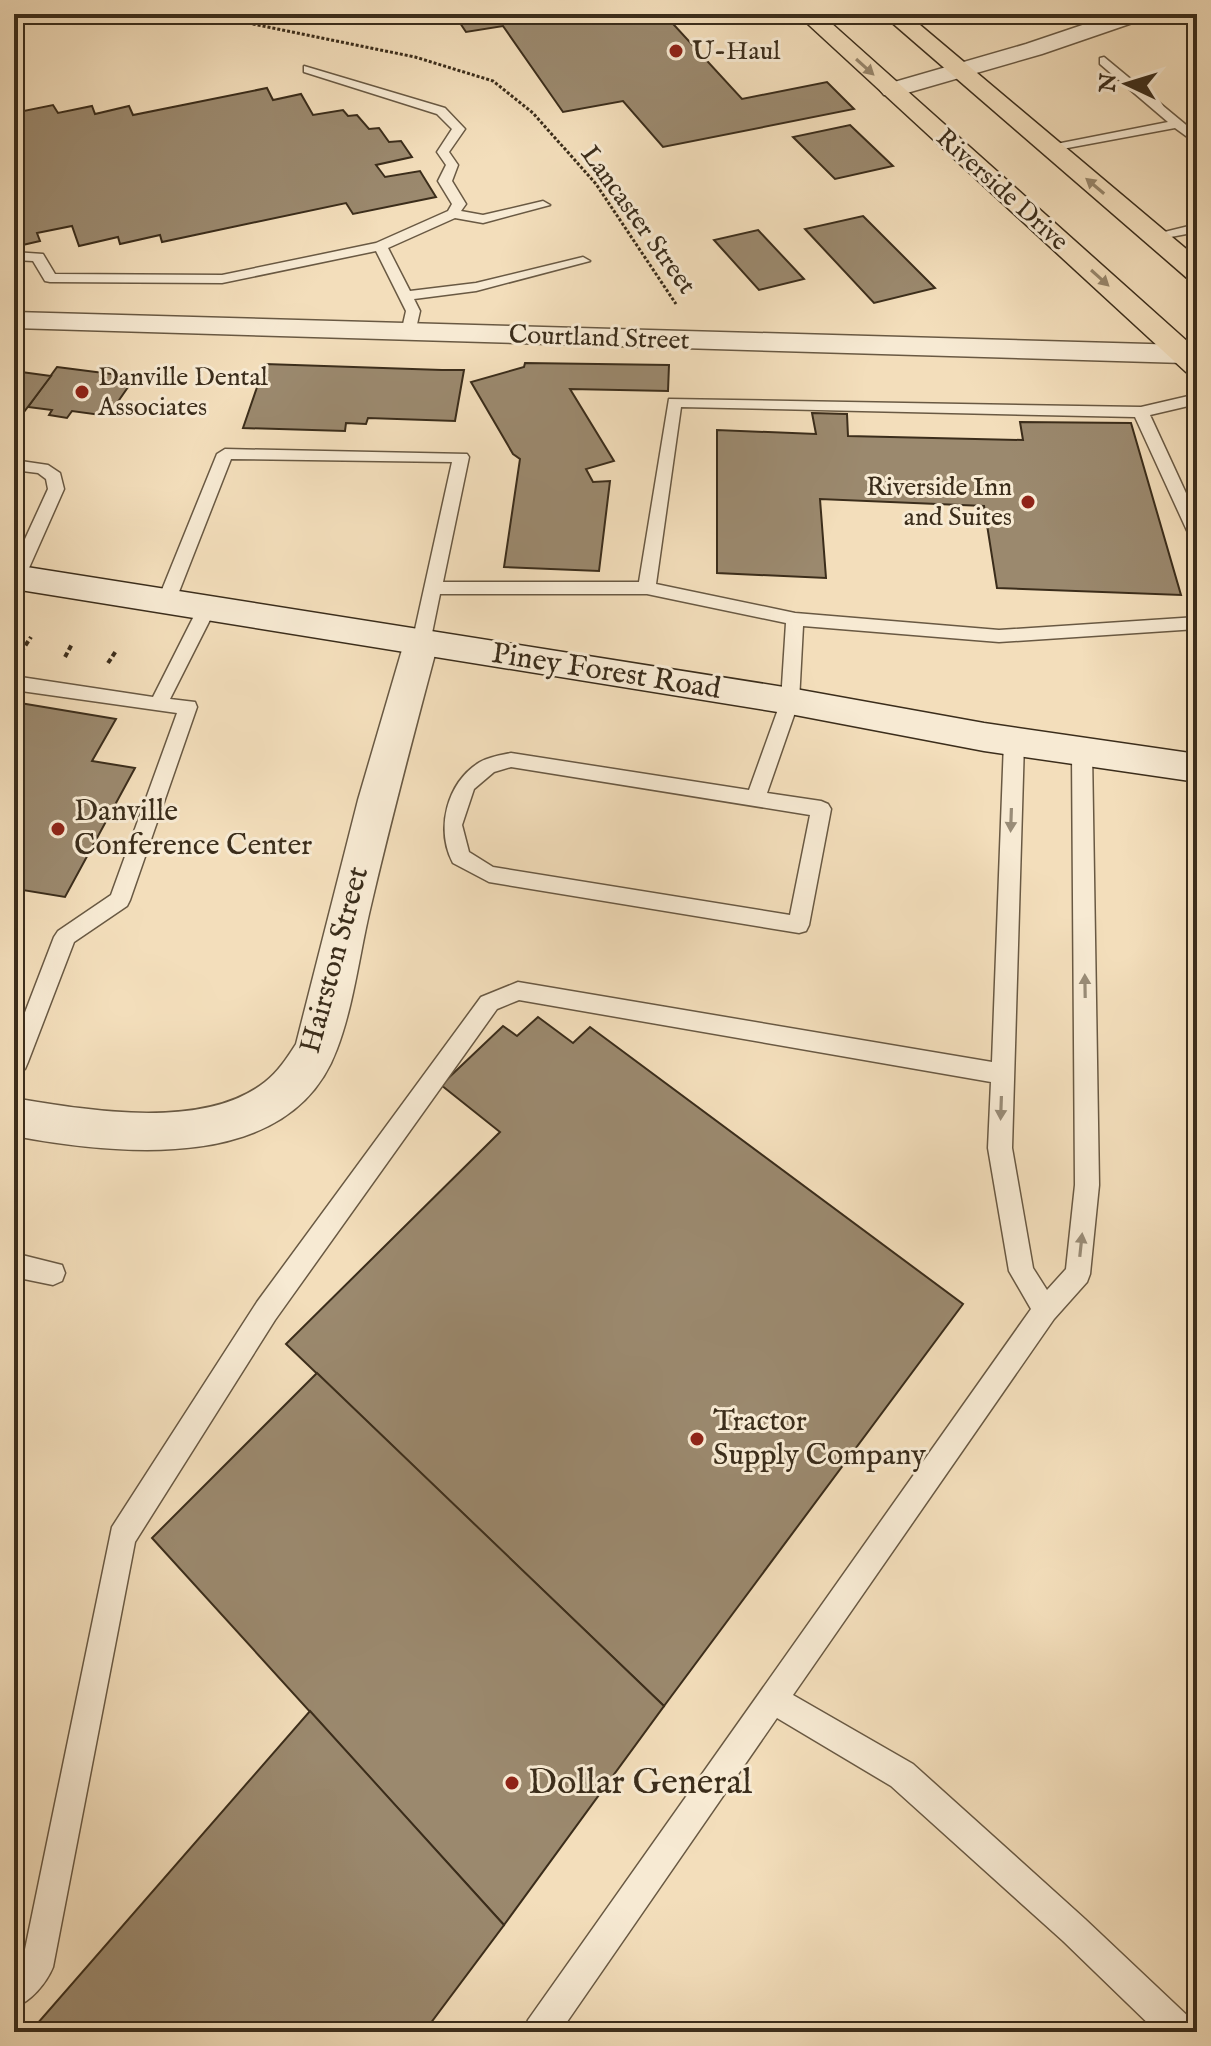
<svg xmlns="http://www.w3.org/2000/svg" width="1211" height="2046" font-family="'IM FELL English',serif">
	<rect width="100%" height="100%" fill="#f3debb"/>
	<filter id="stains"><feTurbulence type="fractalNoise" baseFrequency=".0025" numOctaves="4"/><feColorMatrix values="0 0 0 0 .2 0 0 0 0 .09 0 0 0 0 .02 0 0 0 .5 -.17"/></filter>
	<radialGradient id="worn" r=".72"><stop offset=".6" stop-color="#630" stop-opacity="0"/><stop offset="1" stop-color="#630" stop-opacity=".3"/></radialGradient>
	<g fill="#9b896e" stroke="#3b2d1b" stroke-width="2">
		<path d="M454,14H664L742,99L827,82L854,109L663,147L623,101L563,112L503,26L466,32Z"/>
		<path d="M267,88L273,100L301,94L313,115L343,110L348,116L357,115L369,129L379,128L389,142L401,141L412,157L376,165L385,177L420,171L436,197L353,214L346,203L162,242L160,235L120,244L118,237L79,246L72,226L37,233L40,241L14,247V107L19,112L53,105L58,113L92,106L95,114L129,106L133,115Z"/>
		<path d="M850,125L893,166L835,179L793,137Z"/>
		<path d="M863,216L935,288L874,303L805,229Z"/>
		<path d="M758,230L804,279L759,290L714,240Z"/>
		<path d="M525,363L669,365L668,391L570,389L614,461L586,469L593,482L610,481L599,571L504,567L520,459L513,454L471,382L524,367Z"/>
		<path d="M265,364L442,370H464L455,421L368,418L366,424L346,423L345,431L243,428Z"/>
		<path d="M57,367L135,377L108,416L72,411L67,418L49,415L52,410L28,407Z"/>
		<path d="M14,371L51,376L21,416L14,415Z"/>
		<path d="M812,413L847,414L848,436L1023,440L1020,422L1131,423L1181,595L997,588L984,506L820,499L826,578L717,573V430L816,434Z"/>
		<path d="M14,702L116,719L92,761L135,768L65,897L23,890L14,906Z"/>
		<path d="M538,1017L573,1043L590,1027L963,1304L664,1706L286,1344L500,1132L441,1085L503,1026L517,1036Z"/>
		<path d="M317,1373L664,1706L504,1925L152,1538Z"/>
		<path d="M310,1711L504,1925L424,2032H30Z"/>
	</g>
	<g fill="none" stroke-linecap="round" stroke-linejoin="round">
		<defs>
			<g id="lane">
				<path d="M1104,57L1197,134V144L1175,128L1046,152V146L1051,145L1168,122L1100,64V58Z"/>
				<path d="M304,66L445,108L465,129L449,152L458,165L452,181L466,204L461,211L483,215L543,201L550,205L483,223L455,218L388,248L410,291L476,283L583,257L590,261L476,291L414,299L420,311L415,333L408,337L401,333L406,311L376,251L222,283L50,282L45,281L33,261L14,260V252L43,254L55,274L222,275L376,243L448,211L452,204L438,181L446,165L437,152L452,129L437,114L304,72Z"/>
				<path d="M1197,224V232L1155,240L1148,236Z"/>
				<path d="M1197,394V404L1150,415L1197,517V540L1189,535L1135,417L681,407L656,584L795,613L999,630L1197,617V629L999,642L803,626L799,701L767,793L821,801L828,804L831,809L809,925L806,931L799,933L489,882L453,863C435,829 447,782 480,762C489,757 501,755 511,753L749,790L781,701L786,623L647,594H440L430,643L427,647H415L412,643L452,462L231,459L175,602L166,608L157,602L217,454L225,449L467,454L469,457L443,582H639L669,399L1141,407ZM511,767L810,815L790,915L493,867L469,852L462,825L474,789L494,772Z"/>
				<path d="M14,460L48,465L60,473L64,489L25,577L16,583L14,563L48,489L46,479L38,473L14,470Z"/>
				<path d="M207,602L216,608L170,699L195,702L197,707L130,900L127,906L74,942L28,1062L25,1069L14,1072V1041L54,937L58,931L111,895L177,713L14,690V676L153,697L198,608Z"/>
				<path d="M1014,735L1024,742L1012,1148L1033,1268L1047,1290L1066,1269L1075,1185L1072,752L1082,745L1092,752L1099,1185L1090,1274L1087,1282L1054,1319L793,1695L913,1764L1085,1919L1192,2020L1196,2032H1157L1063,1941L891,1786L777,1718L560,2032H524L528,2020L1031,1309L1009,1271L988,1148L991,1082L519,1000L497,1009L275,1320L135,1542L53,1967C46,1984 31,2001 14,2008V1968L23,1959L112,1527L257,1302L481,997L518,982L992,1062L1004,742Z"/>
				<path d="M14,1253L62,1265L65,1273L62,1281L53,1285L14,1277Z"/>
			</g>
			<g id="street">
				<path d="M1115,14H1147L1144,19L1042,54L900,95H884L880,90L884,85L1026,44Z"/>
				<path d="M14,312L1184,345L1194,348L1197,356L1194,360L1184,363L14,328Z"/>
				<path d="M421,631L433,635L438,643C414,733 390,823 369,914C359,958 353,1007 337,1049C291,1175 118,1155 14,1136V1098C86,1110 203,1131 265,1082C278,1072 287,1058 296,1044L358,800L404,643L409,635Z"/>
			</g>
			<path id="secondary" d="M14,565L790,688L984,723L1197,754V782L984,751L790,714L14,589Z"/>
			<g id="primary">
				<path d="M797,14H821L1197,350V375L1186,372Z"/>
				<path d="M882,14H907L1197,258V280L1187,278Z"/>
			</g>
		</defs>
		<use href="#lane" stroke="#695943" stroke-width="3"/>
		<use href="#street" stroke="#695943" stroke-width="3"/>
		<use href="#secondary" stroke="#3b2d1b" stroke-width="3"/>
		<use href="#primary" stroke="#3b2d1b" stroke-width="3"/>
		<path stroke="#3b2d1b" stroke-width="3" stroke-dasharray="3 2" stroke-linecap="butt" d="M230,14L248,23L415,57L493,81L533,113L596,184L676,304"/>
		<g stroke="#3b2d1b" stroke-width="4" stroke-dasharray="5 3" stroke-linecap="butt">
			<path d="M21,652L31,637"/>
			<path d="M65,657L72,644"/>
			<path d="M108,663L116,651"/>
		</g>
		<use href="#lane" fill="#f7ead3" fill-rule="evenodd"/>
		<use href="#street" fill="#f7ead3" fill-rule="evenodd"/>
		<use href="#secondary" fill="#f7ead3" fill-rule="evenodd"/>
		<use href="#primary" fill="#f3debb" fill-rule="evenodd"/>
	</g>
	<defs><path id="oneway-solid" d="M-6-.8H1V-3.2L6.5 0L1 3.2V.8H-6Z" transform="scale(2)"/></defs>
	<g fill="#97866b">
		<use href="#oneway-solid" transform="translate(865 67) rotate(42)"/>
		<use href="#oneway-solid" transform="translate(1095 186) rotate(-140)"/>
		<use href="#oneway-solid" transform="translate(1100 278) rotate(42)"/>
	</g>
	<g fill="#998c77">
		<use href="#oneway-solid" transform="translate(1011 820) rotate(92)"/>
		<use href="#oneway-solid" transform="translate(1085 986) rotate(-91)"/>
		<use href="#oneway-solid" transform="translate(1001 1108) rotate(92)"/>
		<use href="#oneway-solid" transform="translate(1081 1245) rotate(-84)"/>
	</g>
	<g fill="#8f2418" stroke="#f7ead3" stroke-width="3">
		<circle cx="676" cy="51" r="8"/>
		<circle cx="82" cy="392" r="8"/>
		<circle cx="1028" cy="502" r="8"/>
		<circle cx="58" cy="829" r="8"/>
		<circle cx="697" cy="1439" r="8"/>
		<circle cx="512" cy="1783" r="8"/>
	</g>
	<g text-anchor="middle" dominant-baseline="central" stroke-width="6" stroke-linejoin="round" paint-order="stroke">
		<g font-size="26" fill="#3b2d1b" stroke="#f7ead3" text-anchor="start">
			<text x="692" y="51">U-Haul</text>
			<text x="98" y="377">Danville Dental<tspan x="98" dy="30">Associates</tspan></text>
			<text x="1012" y="487" text-anchor="end">Riverside Inn<tspan x="1012" dy="30">and Suites</tspan></text>
		</g>
		<g font-size="26" fill="#3b2d1b" stroke="#f7ead3">
			<text transform="translate(1002 190) rotate(42)">Riverside Drive</text>
			<text transform="translate(638 220) rotate(54)">Lancaster Street</text>
			<text transform="translate(599 338) rotate(2)">Courtland Street</text>
		</g>
		<g font-size="30" fill="#3b2d1b" stroke="#f7ead3">
			<text transform="translate(606 672) rotate(9)">Piney Forest Road</text>
			<text transform="translate(335 960) rotate(-75)">Hairston Street</text>
		</g>
		<g font-size="30" fill="#3b2d1b" stroke="#f7ead3" text-anchor="start">
			<text x="74" y="812">Danville<tspan x="74" dy="34">Conference Center</tspan></text>
			<text x="713" y="1422">Tractor<tspan x="713" dy="34">Supply Company</tspan></text>
		</g>
		<g font-size="36" fill="#3b2d1b" stroke="#f7ead3" text-anchor="start">
			<text x="528" y="1783">Dollar General</text>
		</g>
	</g>
	<rect width="1211" height="2046" fill="none" stroke="#f3debb" stroke-width="48"/>
	<rect x="16" y="16" width="1179" height="2014" fill="none" stroke="#3b2d1b" stroke-width="4"/>
	<rect x="24" y="24" width="1163" height="1998" fill="none" stroke="#3b2d1b" stroke-width="2"/>
	<g transform="translate(1127 84) rotate(274)" stroke="#f7ead3" stroke-width="6" paint-order="stroke">
	<path d="M0-6L14 30L0 20L-14 30Z" fill="#3b2d1b"/>
	<text y="-12" font-size="22" font-weight="bold" text-anchor="middle" fill="#3b2d1b">N</text>
	</g>
	<rect width="100%" height="100%" filter="url(#stains)"/>
	<rect width="100%" height="100%" fill="url(#worn)"/>
</svg>
